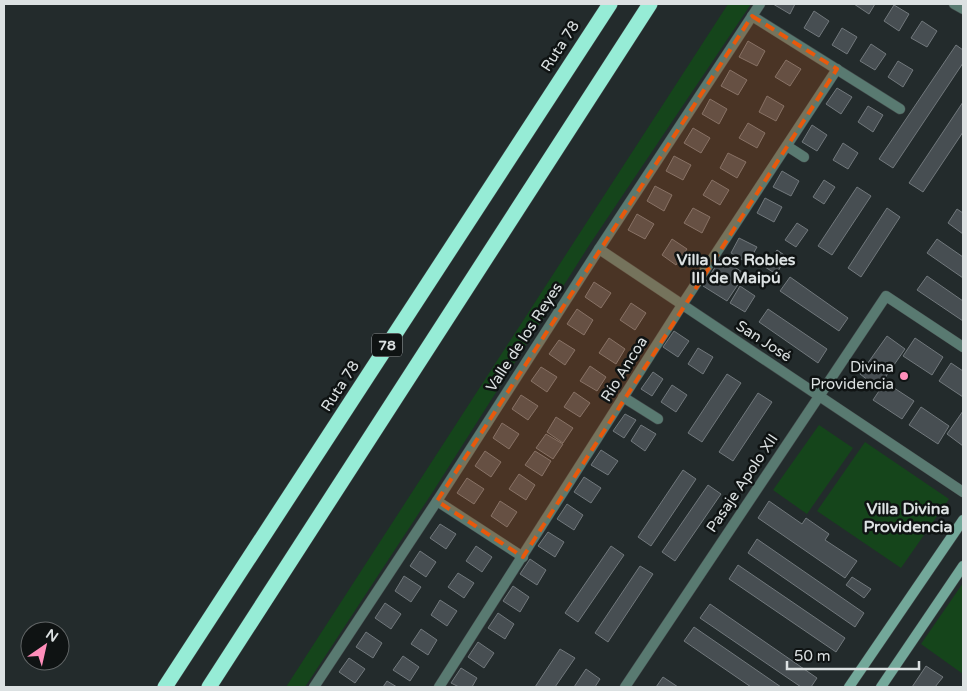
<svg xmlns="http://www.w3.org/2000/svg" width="967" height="691" font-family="'Varela Round',sans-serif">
	<rect width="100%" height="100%" fill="#232b2c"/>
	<g fill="#15451b">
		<path d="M728,4H751L590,244L434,490L305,687H286Z"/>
		<path d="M819,425L853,448L807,514L773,490Z"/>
		<path d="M865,442L949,499L901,568L817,511Z"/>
		<path d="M963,583V674L921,644Z"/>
	</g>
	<g fill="#474e52" stroke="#71787c">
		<path d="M773,4H795L790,14Z"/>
		<path d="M854,4H875L869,14Z"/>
		<path d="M894,5L909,14L899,31L884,21Z"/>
		<path d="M814,11L829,21L819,37L804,28Z"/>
		<path d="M922,21L937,31L927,47L911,38Z"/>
		<path d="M842,28L857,37L847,54L832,45Z"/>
		<path d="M748,41L765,51L757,66L739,57Z"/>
		<path d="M871,44L886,54L875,70L860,61Z"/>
		<path d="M956,45L963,50V63L893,168L879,159Z"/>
		<path d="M786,60L801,69L790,86L775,77Z"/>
		<path d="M898,61L913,70L903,87L888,77Z"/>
		<path d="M730,70L747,80L738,95L721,86Z"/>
		<path d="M837,88L852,97L841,114L826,104Z"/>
		<path d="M767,96L784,106L776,121L759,112Z"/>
		<path d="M710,99L727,109L719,124L702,114Z"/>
		<path d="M963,102V132L923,192L909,183Z"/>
		<path d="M868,106L883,115L873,132L858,122Z"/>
		<path d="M748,123L765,133L757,148L739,138Z"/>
		<path d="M812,125L827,135L817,151L802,142Z"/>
		<path d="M693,128L710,138L701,153L684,143Z"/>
		<path d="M843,143L858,153L848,169L833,160Z"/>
		<path d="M728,153L746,162L737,178L720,168Z"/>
		<path d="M674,156L691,165L683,180L666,171Z"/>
		<path d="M782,171L799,181L791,196L773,187Z"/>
		<path d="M712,180L729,190L720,205L703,195Z"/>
		<path d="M824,180L835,187L824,204L813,197Z"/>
		<path d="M655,186L672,195L664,211L647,201Z"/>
		<path d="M857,187L871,196L832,255L818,246Z"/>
		<path d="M765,198L782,207L774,222L757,213Z"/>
		<path d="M693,208L710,217L702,233L684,223Z"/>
		<path d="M887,208L900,217L861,277L848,268Z"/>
		<path d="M957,209L963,213V234L948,223Z"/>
		<path d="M637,214L654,224L645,239L628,230Z"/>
		<path d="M797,223L808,230L796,247L785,240Z"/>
		<path d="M739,238L757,247L748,263L731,253Z"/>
		<path d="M672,239L687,249L676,265L662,255Z"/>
		<path d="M937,239L963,257V278L927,253Z"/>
		<path d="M777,250L787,257L776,274L765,267Z"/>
		<path d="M721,258L745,274L727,301L703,286Z"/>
		<path d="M927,276L963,301V321L917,290Z"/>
		<path d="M790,277L848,318L839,331L780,291Z"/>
		<path d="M594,282L611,293L601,308L585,297Z"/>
		<path d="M740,286L755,296L745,312L730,303Z"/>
		<path d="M631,303L646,313L635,330L620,320Z"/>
		<path d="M577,309L593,320L584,335L567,324Z"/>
		<path d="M768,309L827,349L818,363L759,322Z"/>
		<path d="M674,331L689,341L678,357L663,347Z"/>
		<path d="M887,336L905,349L878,388L860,374Z"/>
		<path d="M609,338L625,349L616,364L599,353Z"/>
		<path d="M915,338L943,357L932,375L903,356Z"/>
		<path d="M559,340L575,350L565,365L549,354Z"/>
		<path d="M698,348L713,357L703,374L688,364Z"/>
		<path d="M951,363L963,371V397L939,381Z"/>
		<path d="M590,366L606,377L597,391L580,381Z"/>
		<path d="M541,367L557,377L547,392L531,381Z"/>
		<path d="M653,372L663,379L652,396L641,389Z"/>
		<path d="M727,374L741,383L702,442L688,433Z"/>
		<path d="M885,382L914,401L902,419L873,400Z"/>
		<path d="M672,385L687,395L676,412L661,402Z"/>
		<path d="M574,392L590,403L580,417L564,407Z"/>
		<path d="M758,393L772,402L733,461L719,452Z"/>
		<path d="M521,395L538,406L528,420L512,409Z"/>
		<path d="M921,407L949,426L938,444L909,425Z"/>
		<path d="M963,411V446L947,434Z"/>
		<path d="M625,414L636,420L624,438L613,431Z"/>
		<path d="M556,417L573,428L563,443L547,432Z"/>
		<path d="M502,423L519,434L509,449L493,438Z"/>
		<path d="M641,425L656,434L645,451L631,441Z"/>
		<path d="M546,434L563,444L553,459L536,448Z"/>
		<path d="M601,450L618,461L608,475L591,465Z"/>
		<path d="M485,451L501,462L491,477L475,466Z"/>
		<path d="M535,451L551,461L542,476L525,465Z"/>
		<path d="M683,470L696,479L651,546L638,537Z"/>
		<path d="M519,474L535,485L526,500L509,489Z"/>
		<path d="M584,477L601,488L591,503L574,492Z"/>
		<path d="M467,478L484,489L474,504L457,493Z"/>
		<path d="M708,485L721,494L675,561L662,552Z"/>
		<path d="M500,501L517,512L507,527L491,516Z"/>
		<path d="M769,501L802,524L806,518L829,534L825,540L857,561L845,578L758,518Z"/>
		<path d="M567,504L583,515L574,530L557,519Z"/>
		<path d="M440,524L456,534L446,549L430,538Z"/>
		<path d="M548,532L564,542L555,557L538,546Z"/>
		<path d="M757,539L864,613L855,627L748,553Z"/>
		<path d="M476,546L492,557L482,572L466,561Z"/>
		<path d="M611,546L624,555L578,622L565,613Z"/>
		<path d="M420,551L436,562L426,577L410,566Z"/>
		<path d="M530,559L546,570L537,585L520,574Z"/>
		<path d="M738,565L845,638L836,652L729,579Z"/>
		<path d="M640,566L653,574L608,642L595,633Z"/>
		<path d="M458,573L474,583L464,598L448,587Z"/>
		<path d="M404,576L421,587L411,602L395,591Z"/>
		<path d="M852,577L871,589L864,598L846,585Z"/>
		<path d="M513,586L529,597L520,612L503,601Z"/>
		<path d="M440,600L457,611L447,626L431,615Z"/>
		<path d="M385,603L401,614L391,629L375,618Z"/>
		<path d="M710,604L817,678L811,687H801L700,618Z"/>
		<path d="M498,613L514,624L505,639L488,628Z"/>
		<path d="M694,627L781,687H751L684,641Z"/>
		<path d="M421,629L437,640L428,655L411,644Z"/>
		<path d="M366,632L382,643L373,658L356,647Z"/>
		<path d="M478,642L494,653L484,668L468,657Z"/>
		<path d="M560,649L575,658L555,687H535Z"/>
		<path d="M403,656L419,667L410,681L393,670Z"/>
		<path d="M349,658L365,669L355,683L339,672Z"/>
		<path d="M926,666L943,677L935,687H912Z"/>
		<path d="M461,668L477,678L472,687H459L451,683Z"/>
		<path d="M586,669L600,679L595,687H574Z"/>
		<path d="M663,677L678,687H656Z"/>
		<path d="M387,681L397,687H383Z"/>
	</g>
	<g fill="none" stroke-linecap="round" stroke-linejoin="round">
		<defs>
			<g id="minor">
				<path d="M954,4L963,9"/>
				<path d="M752,16L900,109"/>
				<path d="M787,146L804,157"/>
				<path d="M599,249L963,492"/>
				<path d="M623,397L658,419"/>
				<path d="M437,501L523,557"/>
				<path d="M314,687L437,501L599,249L760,4"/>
				<path d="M439,687L682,305L837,69"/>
				<path d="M625,687L886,296L963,347"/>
			</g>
			<g id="secondary">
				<path d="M849,687L963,520"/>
				<path d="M881,687L963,566"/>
			</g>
			<g id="motorway">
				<path d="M165,687L610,4"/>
				<path d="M209,687L650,4"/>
			</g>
		</defs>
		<use href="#minor" stroke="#414849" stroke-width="11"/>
		<use href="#secondary" stroke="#414849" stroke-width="11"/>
		<use href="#motorway" stroke="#414849" stroke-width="16"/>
		<use href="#minor" stroke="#597a71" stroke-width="10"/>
		<use href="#secondary" stroke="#73a89a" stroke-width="10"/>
		<use href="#motorway" stroke="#96ecd6" stroke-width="15"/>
	</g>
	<path fill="#e8590c" fill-opacity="0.2" stroke="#e8590c" stroke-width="4" stroke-dasharray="10 6" stroke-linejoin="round" d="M752,16L837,69L523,557L437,501Z"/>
	<circle fill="#ff8eba" stroke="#0f1313" stroke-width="2" cx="904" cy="376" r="5"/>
	<g text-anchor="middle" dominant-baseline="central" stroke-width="5" stroke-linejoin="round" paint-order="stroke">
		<rect fill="#0f1313" stroke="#9ea3a4" stroke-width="1" x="372" y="333.5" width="30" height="23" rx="4"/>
		<g font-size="14" font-weight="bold" fill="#dce1e2">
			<text x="387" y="345">78</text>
		</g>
		<g font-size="15" fill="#dce1e2" stroke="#0f1313">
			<text transform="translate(560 46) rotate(-57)">Ruta 78</text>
			<text transform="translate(524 337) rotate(-57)">Valle de los Reyes</text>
			<text transform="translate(764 341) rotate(33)">San José</text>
			<text transform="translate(624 369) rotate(-58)">Río Ancoa</text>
			<text transform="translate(340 386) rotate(-57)">Ruta 78</text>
			<text transform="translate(742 483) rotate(-56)">Pasaje Apolo XII</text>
		</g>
		<g font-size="15" fill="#dce1e2" stroke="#0f1313" text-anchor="end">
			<text x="894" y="367">Divina<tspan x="894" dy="17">Providencia</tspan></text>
		</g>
		<g font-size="16" font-weight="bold" fill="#dce1e2" stroke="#0f1313">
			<text x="736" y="260">Villa Los Robles<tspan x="736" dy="18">III de Maipú</tspan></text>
			<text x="908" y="509">Villa Divina<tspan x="908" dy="18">Providencia</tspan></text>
		</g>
	</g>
	<rect width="967" height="691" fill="none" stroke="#dce1e2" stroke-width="10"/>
	<g transform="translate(45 646) rotate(34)"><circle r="24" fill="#0f1313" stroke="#616566"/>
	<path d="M0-4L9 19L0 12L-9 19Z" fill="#ff8eba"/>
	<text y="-8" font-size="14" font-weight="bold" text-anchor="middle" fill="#dce1e2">N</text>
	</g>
	<path d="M787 661v8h132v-8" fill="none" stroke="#dce1e2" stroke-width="2.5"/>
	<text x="794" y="661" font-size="15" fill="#dce1e2" stroke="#0f1313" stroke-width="4" paint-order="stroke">50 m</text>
</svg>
